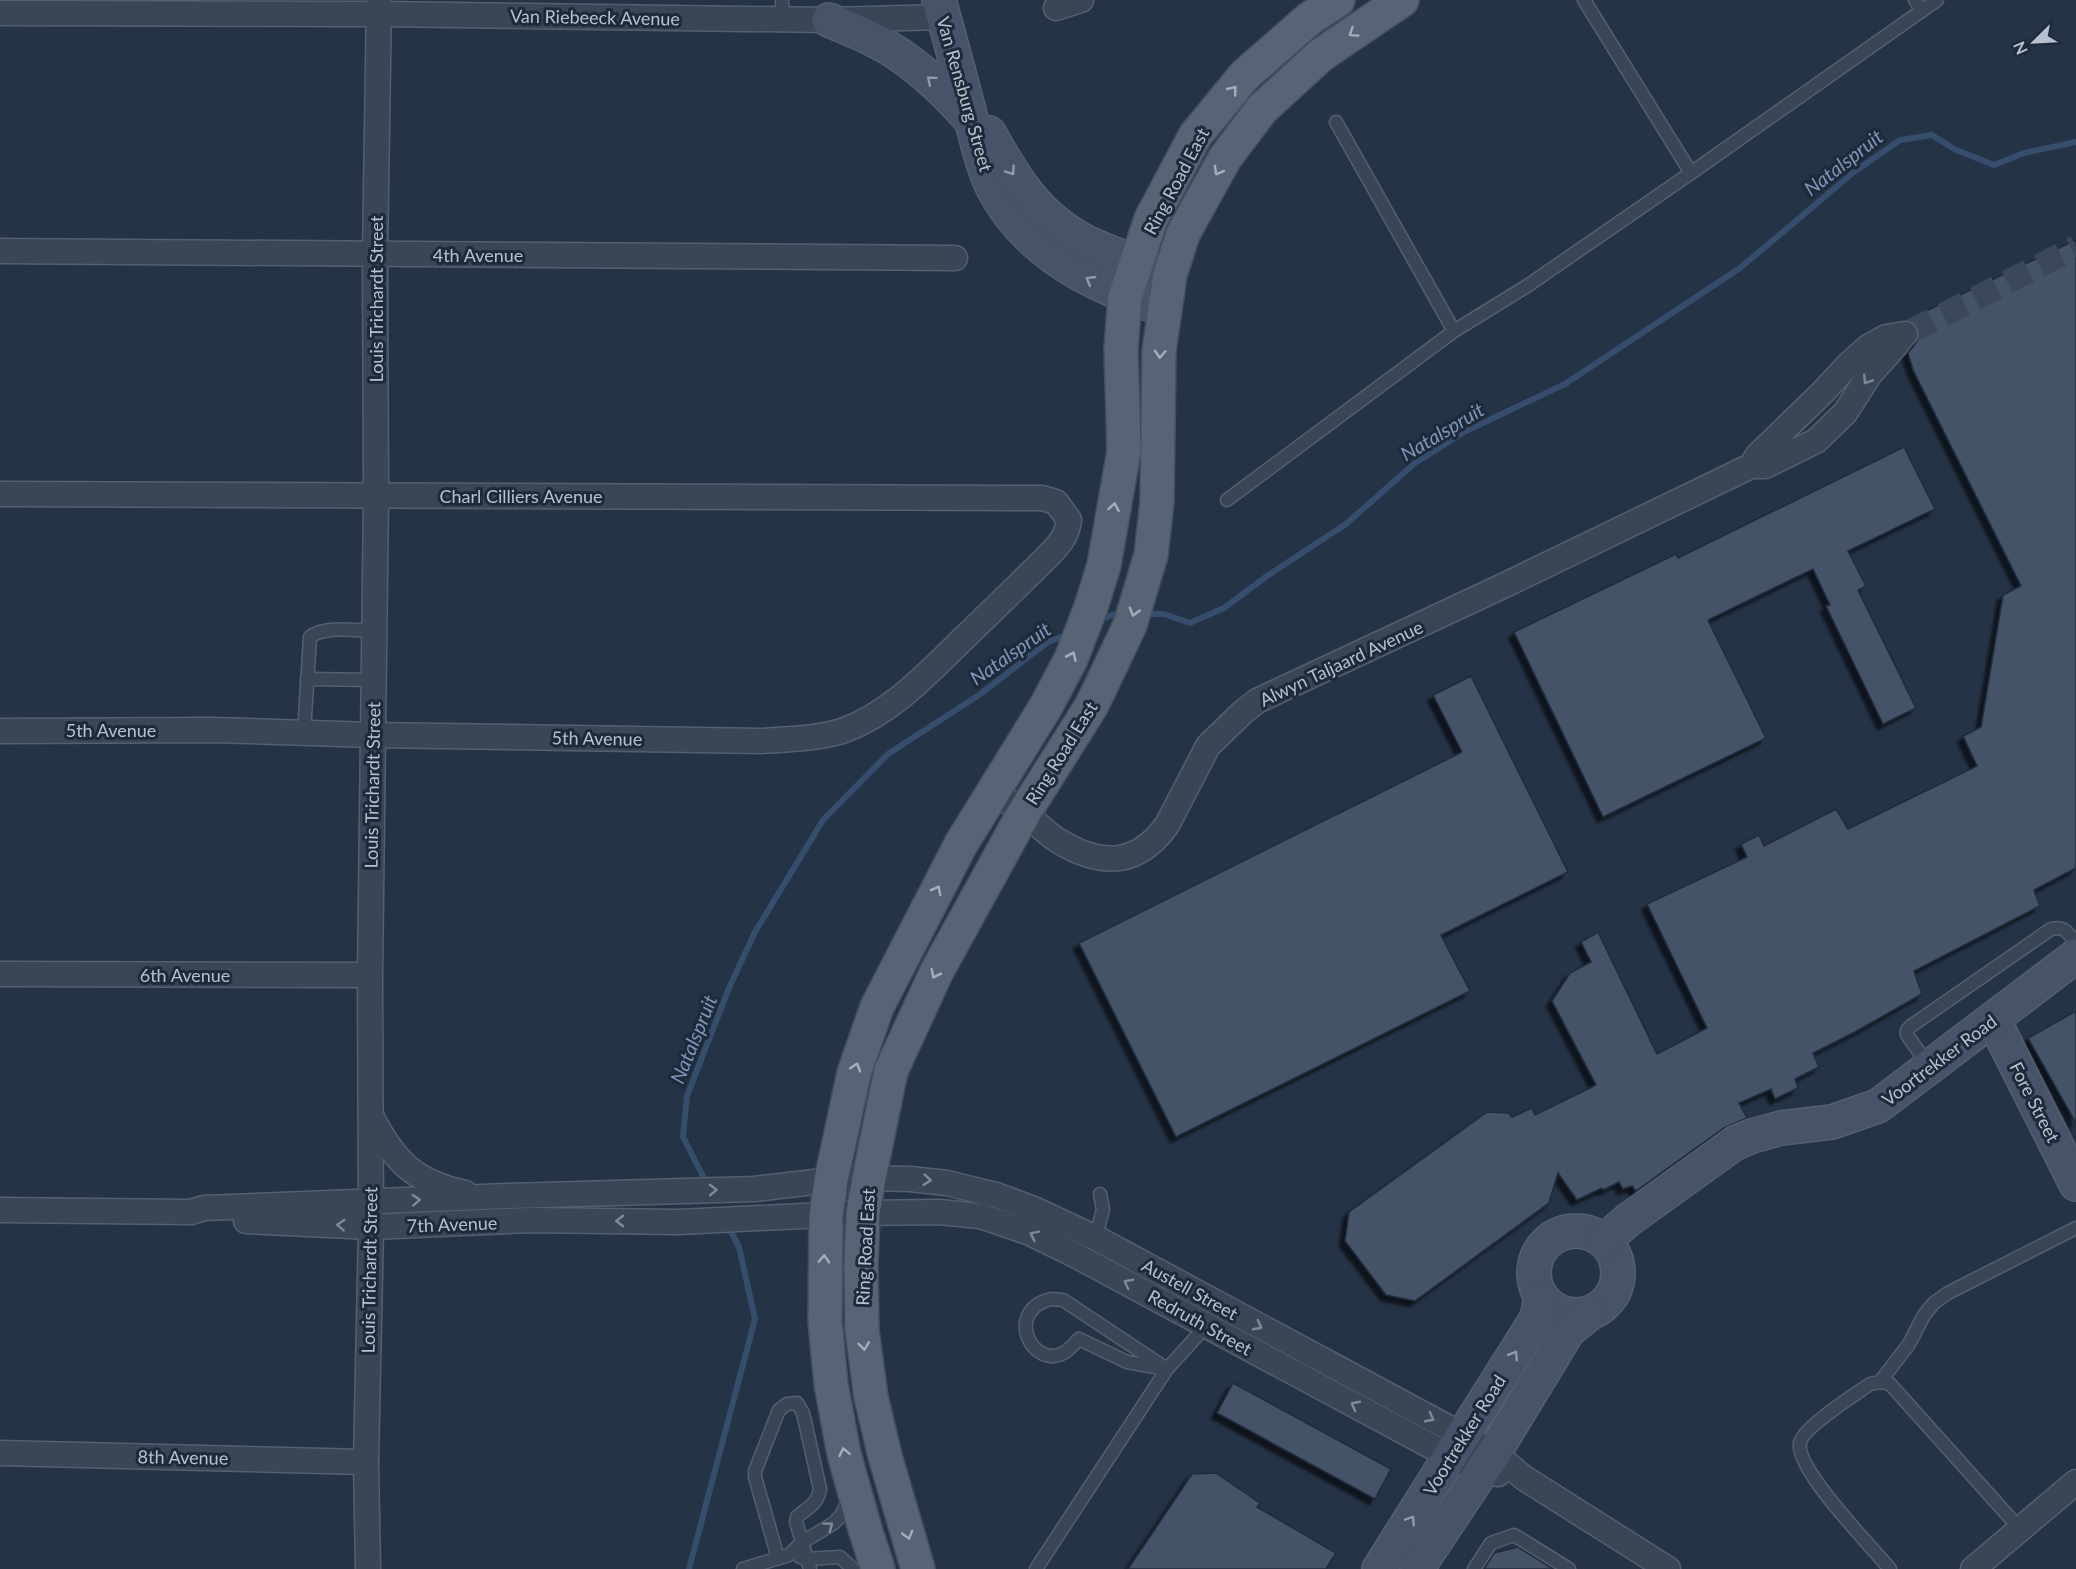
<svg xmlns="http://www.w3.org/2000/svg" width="2076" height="1569" font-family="Lato,sans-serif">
	<defs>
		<filter id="shadow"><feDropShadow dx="-5.5" dy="5.5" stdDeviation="1.5" flood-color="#0009"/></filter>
	</defs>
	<rect width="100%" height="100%" fill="#253346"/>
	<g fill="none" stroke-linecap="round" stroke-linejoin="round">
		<g stroke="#374d6e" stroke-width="6">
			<path d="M1143,614H1164L1190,623L1224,608L1267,576L1346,524L1415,463L1466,431L1565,384L1740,268L1854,172L1900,140L1932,135L1954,149L1994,165L2024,153L2076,142"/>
			<path d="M1099,620L1115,614H1124"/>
			<path d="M707,1184L683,1137L687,1096L729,988L755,932L823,820L888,754L979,695L1048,642L1068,634"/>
			<path d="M689,1569L755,1319L739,1247L728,1226"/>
		</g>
	</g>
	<g fill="#445268" stroke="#202c3c" stroke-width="1.5" filter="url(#shadow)">
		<path d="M2076,240V868L2034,890L2040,906L1914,971L1922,994L1855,1032L1813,1053L1819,1067L1795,1079L1798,1088L1775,1099L1771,1089L1739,1103L1747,1118L1724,1128L1636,1191L1632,1186L1623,1189L1619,1182L1603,1190L1602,1188L1577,1200L1558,1173L1549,1203L1415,1301L1386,1295L1345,1241L1349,1212L1487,1112L1509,1113L1512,1117L1532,1108L1535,1115L1596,1085L1552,1001L1570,973L1591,962L1581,942L1598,932L1657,1054L1707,1028L1647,904L1747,857L1741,844L1759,835L1764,846L1836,809L1848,829L1977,766L1963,736L1981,727L2003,595L2021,586L1913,370L1908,353L1918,340L1919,332L1913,323L1926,311Z"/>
		<path d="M1904,447L1935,509L1848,551L1866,586L1858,590L1916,708L1883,724L1826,606L1830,605L1813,569L1708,620L1766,738L1603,817L1514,632L1676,554L1678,558Z"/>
		<path d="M1471,676L1568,872L1441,935L1470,991L1176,1137L1079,943L1462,752L1433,695Z"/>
		<path d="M2076,1011V1123L2028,1038Z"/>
		<path d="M1233,1383L1391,1469L1375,1499L1217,1413Z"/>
		<path d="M1216,1473L1260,1503L1257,1507L1336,1553L1326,1569H1128L1192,1474Z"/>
		<path d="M1518,1547L1553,1569H1484L1494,1553Z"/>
	</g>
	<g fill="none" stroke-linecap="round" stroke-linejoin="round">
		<path stroke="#3b485a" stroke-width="24" stroke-dasharray="24 12" stroke-linecap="butt" d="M1911,331L2076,247"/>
		<defs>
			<g id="lane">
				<path d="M782,0L783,20"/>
				<path d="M1584,0L1691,173L1937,0"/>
				<path d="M1915,0L1922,11"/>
				<path d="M1336,122L1454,331L1527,286L1691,173"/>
				<path d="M1227,500L1454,331"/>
				<path d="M307,679L374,680"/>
				<path d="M304,733L310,637C326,625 355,631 374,631"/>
				<path d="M1929,1066L1907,1035V1030L1911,1026L2051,929C2065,926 2067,932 2076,943"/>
				<path d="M1095,1241L1103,1209L1100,1194"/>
				<path d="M1051,1299L1063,1300L1167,1369L1127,1362L1079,1339C1075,1343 1070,1349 1065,1352C1034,1372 1002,1311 1051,1299Z"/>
				<path d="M1880,1382L1909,1344L1924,1315L1934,1303L1948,1293L2076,1228"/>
				<path d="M800,1557L806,1559L840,1557L853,1569"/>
				<path d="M778,1558L755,1477V1471L779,1410L787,1404L797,1403L803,1413L820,1489C818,1504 807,1508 797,1517L796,1522L810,1569"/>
				<path d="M743,1569L789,1555L801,1543L834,1523L842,1514L849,1498"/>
				<path d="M1036,1569L1167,1369L1208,1324"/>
				<path d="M1474,1569L1491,1543L1514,1535L1569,1569"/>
				<path d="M1890,1569C1872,1547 1795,1469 1800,1443C1802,1428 1856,1394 1870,1384L1880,1382L1890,1384L2020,1529"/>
			</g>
			<g id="street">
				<path d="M1056,8L1081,0"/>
				<path d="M0,13L379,14L829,20L943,17"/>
				<path d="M0,251L955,258"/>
				<path d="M1751,466L1758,455L1822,393L1849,364L1868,347L1886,337L1905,334"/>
				<path d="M0,494L1042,498L1056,502L1069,520C1067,534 1062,541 1053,551C1024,580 994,609 965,637C929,672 891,714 842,731C816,739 788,739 761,741L373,735L214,730L0,731"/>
				<path d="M993,791C1004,798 1014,805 1024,813C1035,821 1045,832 1057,840C1099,866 1136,868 1167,825L1208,746L1243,712L1257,701L1505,585L1751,466H1765L1816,441L1845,413L1870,374L1896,345L1903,335"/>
				<path d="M0,974L370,975"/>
				<path d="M371,1116C394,1161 414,1182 465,1193"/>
				<path d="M0,1210L191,1212L204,1208L506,1196L755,1189L831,1180L869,1178L910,1179L947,1183L996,1195L1036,1210L1096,1238L1449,1428L1494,1453L1524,1478L1668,1569"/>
				<path d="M246,1221L371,1227L530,1220L679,1222L863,1213L939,1212L980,1216L1004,1224L1030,1233L1075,1255L1451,1457L1482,1471L1498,1474"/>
				<path d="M0,1453L366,1462"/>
				<path d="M368,1569L366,1462L371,1227L370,975L376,496L375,255L379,0"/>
				<path d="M1973,1569L2076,1482"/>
			</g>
			<g id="secondary">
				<path d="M939,0C950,40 961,79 971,119C978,143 982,166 993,188C1027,254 1097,288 1164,309"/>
				<path d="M829,20C845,27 861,33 876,41C912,59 942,88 969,118"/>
				<path d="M989,133C1014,178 1038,218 1086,242C1110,254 1139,262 1164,273"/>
				<path d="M1993,1019L2076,1184"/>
				<circle cx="1576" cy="1273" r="42"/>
				<path d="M1604,1241L1628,1220L1735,1143L1752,1136L1781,1128L1832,1122L1878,1106L2076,956"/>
				<path d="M1379,1569L1537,1318L1541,1298"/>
				<path d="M1417,1569L1494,1453L1568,1331L1590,1313"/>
			</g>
			<g id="primary">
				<path d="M878,1569L865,1529L844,1454L831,1384L825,1321L826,1216L831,1180L854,1073L877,1007L961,844L1045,708L1071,659L1091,607L1104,565L1124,451L1121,348L1125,297L1151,219L1195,136L1245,75L1309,19L1338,0"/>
				<path d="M918,1569L885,1456L871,1397L862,1330L861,1265L863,1213L869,1178L891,1071L937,971L1024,813L1092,705L1130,625L1151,555L1157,502L1159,351L1170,275L1183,234L1225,158L1262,109L1321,55L1402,0"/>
			</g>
		</defs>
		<use href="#lane" stroke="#55606f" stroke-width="15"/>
		<use href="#street" stroke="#55606f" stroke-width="27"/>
		<use href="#secondary" stroke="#55606f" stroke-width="36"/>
		<use href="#primary" stroke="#434e5e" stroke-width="36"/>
		<use href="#lane" stroke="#3a4555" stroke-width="12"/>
		<use href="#street" stroke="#3a4555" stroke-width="24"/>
		<use href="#secondary" stroke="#475368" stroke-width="33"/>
		<use href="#primary" stroke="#586475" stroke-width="33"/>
	</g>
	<defs><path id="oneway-chevron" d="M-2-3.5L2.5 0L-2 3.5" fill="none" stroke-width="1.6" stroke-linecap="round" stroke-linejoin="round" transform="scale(1.5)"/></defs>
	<g stroke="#a5aebc">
		<use href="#oneway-chevron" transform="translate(1353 33) rotate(146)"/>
		<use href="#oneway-chevron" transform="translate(1233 90) rotate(-51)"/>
		<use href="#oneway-chevron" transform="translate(1218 171) rotate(119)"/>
		<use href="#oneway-chevron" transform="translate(1160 354) rotate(93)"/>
		<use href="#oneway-chevron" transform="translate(1114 507) rotate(-80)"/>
		<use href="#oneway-chevron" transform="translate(1134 612) rotate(106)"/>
		<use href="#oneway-chevron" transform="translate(1072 656) rotate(-66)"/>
		<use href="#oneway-chevron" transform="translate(937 890) rotate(-62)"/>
		<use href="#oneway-chevron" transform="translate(935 974) rotate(116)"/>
		<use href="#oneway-chevron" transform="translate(856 1067) rotate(-72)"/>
		<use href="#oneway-chevron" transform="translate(824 1259) rotate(-88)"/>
		<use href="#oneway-chevron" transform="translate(864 1346) rotate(83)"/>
		<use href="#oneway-chevron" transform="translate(844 1452) rotate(-102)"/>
		<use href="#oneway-chevron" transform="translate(908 1535) rotate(74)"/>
	</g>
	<g stroke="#909aaa">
		<use href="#oneway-chevron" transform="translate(931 80) rotate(-140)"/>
		<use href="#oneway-chevron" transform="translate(1011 171) rotate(56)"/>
		<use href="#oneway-chevron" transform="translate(1090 280) rotate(-150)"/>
		<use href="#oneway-chevron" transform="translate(1514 1355) rotate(-58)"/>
		<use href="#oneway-chevron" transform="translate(1411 1520) rotate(-57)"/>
	</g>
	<g stroke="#7f8998">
		<use href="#oneway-chevron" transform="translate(1867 380) rotate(123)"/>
		<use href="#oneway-chevron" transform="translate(927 1180) rotate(6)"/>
		<use href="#oneway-chevron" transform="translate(713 1190) rotate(-1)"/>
		<use href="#oneway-chevron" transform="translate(416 1200) rotate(-3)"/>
		<use href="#oneway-chevron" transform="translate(620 1221) rotate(-180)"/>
		<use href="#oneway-chevron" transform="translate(341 1225) rotate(-177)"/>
		<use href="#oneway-chevron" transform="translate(1034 1235) rotate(-154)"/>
		<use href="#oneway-chevron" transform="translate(1128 1283) rotate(-152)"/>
		<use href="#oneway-chevron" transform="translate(1258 1326) rotate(28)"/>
		<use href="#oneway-chevron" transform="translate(1355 1405) rotate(-152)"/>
		<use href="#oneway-chevron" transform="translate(1430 1418) rotate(28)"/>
		<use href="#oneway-chevron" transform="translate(829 1526) rotate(-37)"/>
	</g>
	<g text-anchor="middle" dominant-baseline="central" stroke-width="6" stroke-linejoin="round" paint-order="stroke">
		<g font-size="18" fill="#b8c0ce" stroke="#1e2a3a">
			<text transform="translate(595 17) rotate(1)">Van Riebeeck Avenue</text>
			<text transform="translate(965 94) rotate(74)">Van Rensburg Street</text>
			<text transform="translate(1176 181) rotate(-62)">Ring Road East</text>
			<text x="478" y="255">4th Avenue</text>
			<text transform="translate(376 299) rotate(-90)">Louis Trichardt Street</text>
			<text x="521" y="496">Charl Cilliers Avenue</text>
			<text transform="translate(1341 663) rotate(-25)">Alwyn Taljaard Avenue</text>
			<text x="111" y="730">5th Avenue</text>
			<text transform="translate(597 738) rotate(1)">5th Avenue</text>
			<text transform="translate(1061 753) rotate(-58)">Ring Road East</text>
			<text transform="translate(372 785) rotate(-89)">Louis Trichardt Street</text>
			<text x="185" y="975">6th Avenue</text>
			<text transform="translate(1939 1060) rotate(-37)">Voortrekker Road</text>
			<text transform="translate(2035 1102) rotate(63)">Fore Street</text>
			<text transform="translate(452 1224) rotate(-2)">7th Avenue</text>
			<text transform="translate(865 1247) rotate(-87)">Ring Road East</text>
			<text transform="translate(369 1270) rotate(-89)">Louis Trichardt Street</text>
			<text transform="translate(1190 1289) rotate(29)">Austell Street</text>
			<text transform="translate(1200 1322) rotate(29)">Redruth Street</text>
			<text transform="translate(1464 1435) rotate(-58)">Voortrekker Road</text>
			<text transform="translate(183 1457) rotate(1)">8th Avenue</text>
		</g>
		<g font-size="20" font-style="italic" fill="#7c95b8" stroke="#1e2a3a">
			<text transform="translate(1843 162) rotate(-38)">Natalspruit</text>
			<text transform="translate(1442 431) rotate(-31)">Natalspruit</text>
			<text transform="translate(1010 653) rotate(-35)">Natalspruit</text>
			<text transform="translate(693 1039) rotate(-68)">Natalspruit</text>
		</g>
	</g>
	<g transform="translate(2034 42) rotate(246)" stroke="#1e2a3a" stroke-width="4.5" paint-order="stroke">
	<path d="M0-4.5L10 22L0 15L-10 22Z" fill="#b8c0ce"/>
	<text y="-9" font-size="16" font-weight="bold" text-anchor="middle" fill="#b8c0ce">N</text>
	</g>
</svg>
